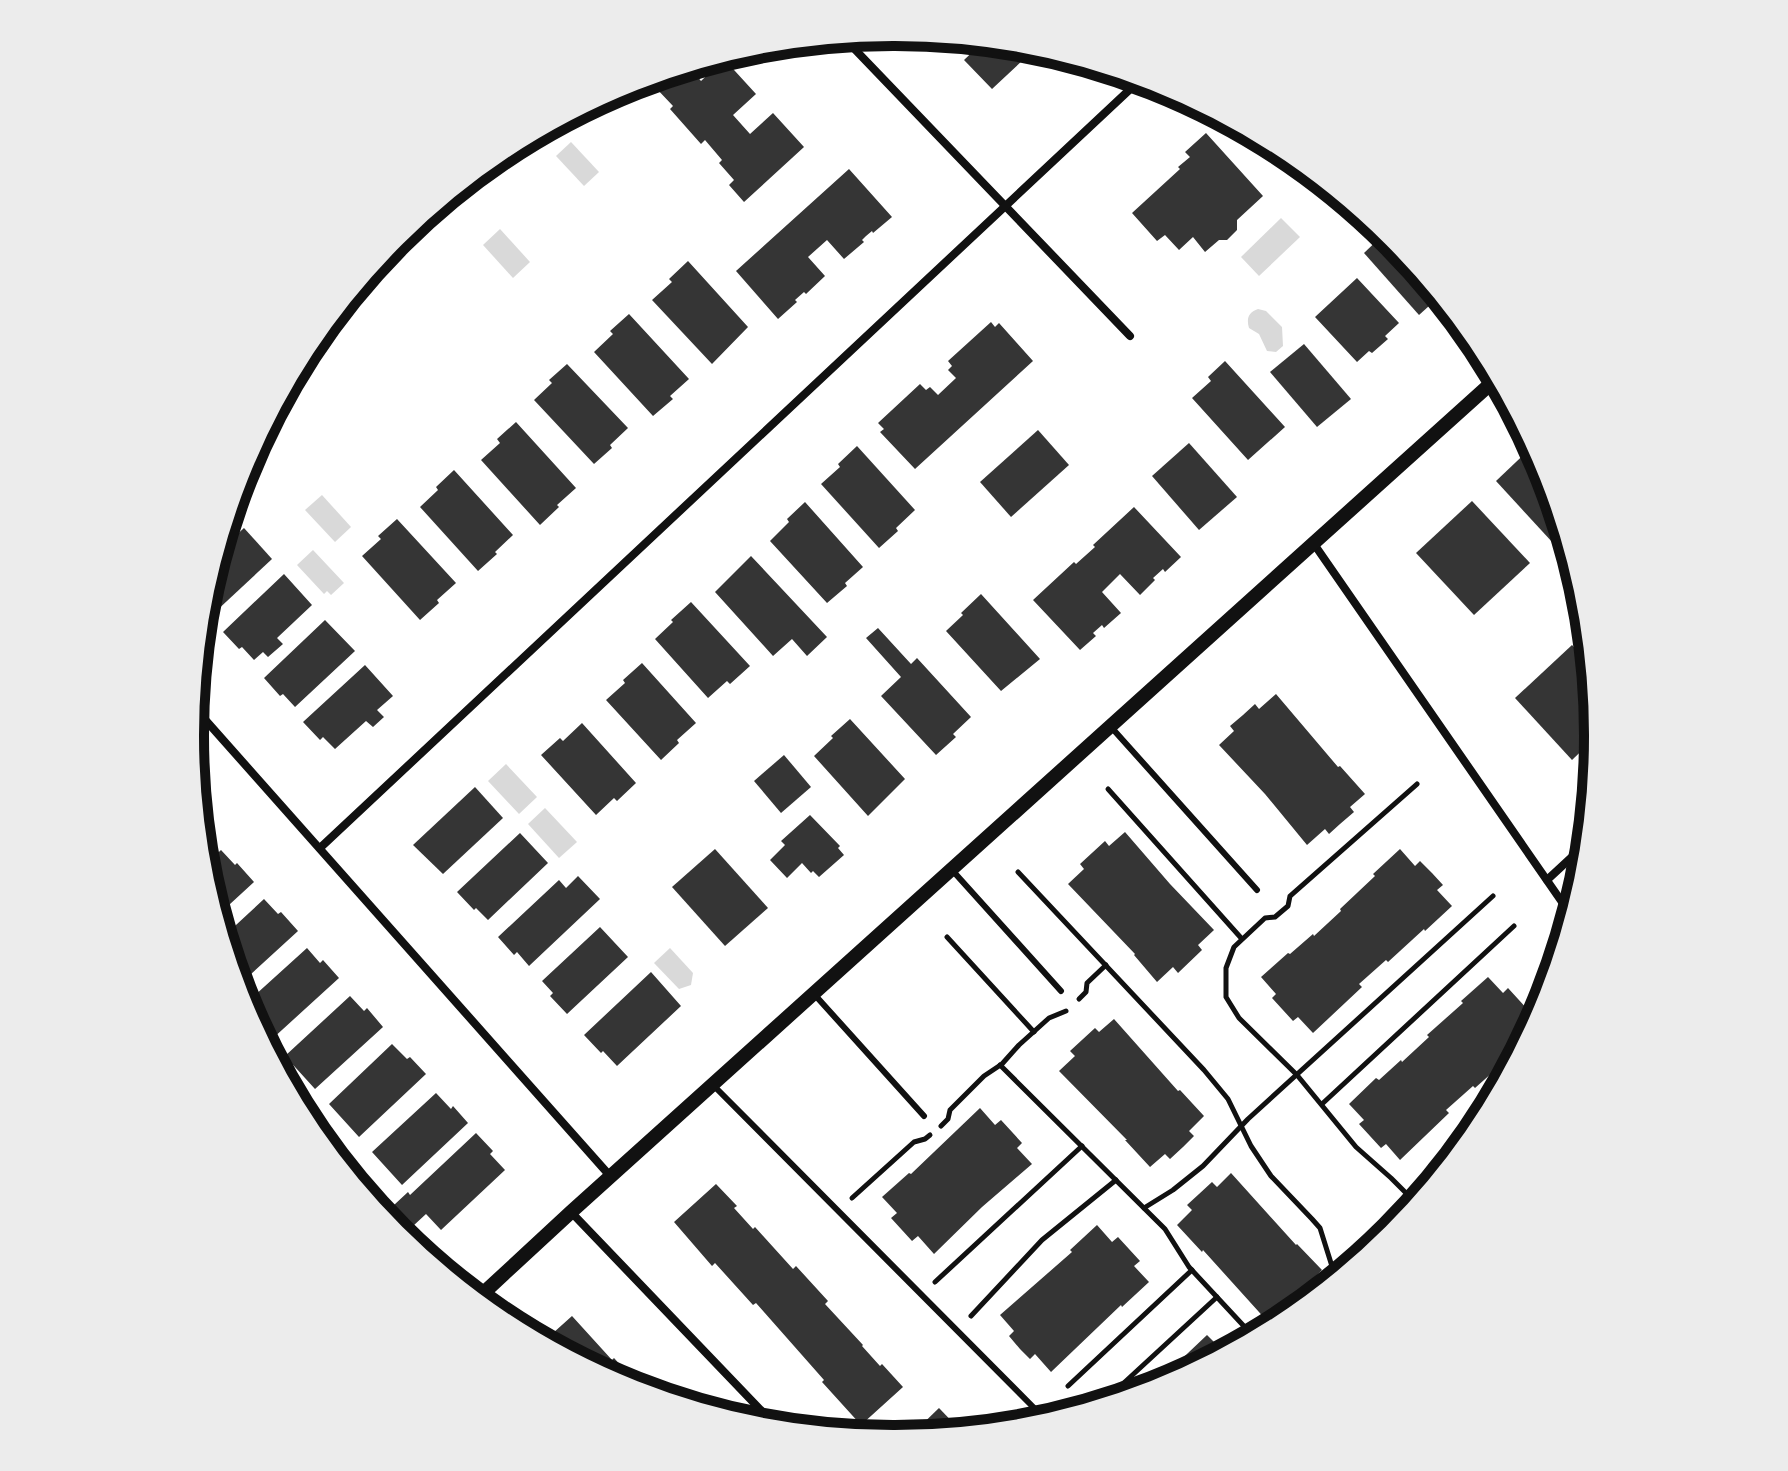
<svg xmlns="http://www.w3.org/2000/svg" width="1788" height="1471" font-family="Literata,serif">
	<rect width="100%" height="100%" fill="#fff"/>
	<g fill="#d9d9d9">
		<path d="M571,142L599,172L584,186L556,156Z"/>
		<path d="M1281,218L1300,237L1259,276L1241,257Z"/>
		<path d="M500,229L530,262L513,278L483,245Z"/>
		<path d="M1258,309L1266,311L1282,327L1283,346L1276,352L1267,351L1259,334L1249,328C1246,318 1249,312 1258,309Z"/>
		<path d="M322,495L351,527L335,542L305,510Z"/>
		<path d="M313,550L344,583L331,595L327,591L324,594L297,565Z"/>
		<path d="M506,764L537,797L519,814L488,781Z"/>
		<path d="M545,808L577,842L559,858L528,824Z"/>
		<path d="M670,948L693,973L691,985L679,989L654,963Z"/>
		<path d="M353,1172L381,1203L376,1208L350,1176Z"/>
	</g>
	<g fill="#353535">
		<path d="M984,41L1032,46L1052,52L1041,63L1028,49L1020,55L1024,59L992,89L964,60Z"/>
		<path d="M724,59L756,94L733,115L750,134L773,113L804,147L744,202L729,185L734,180L719,163L722,160L705,140L701,144L670,109L673,106L655,87L652,89L643,80L688,66L701,81Z"/>
		<path d="M1239,126L1269,142L1281,148L1272,156L1260,143L1257,146Z"/>
		<path d="M1206,133L1263,196L1237,220V230L1227,240H1219L1205,252L1193,237L1179,250L1165,235L1157,241L1132,213L1180,169L1178,167L1190,157L1185,152Z"/>
		<path d="M534,134L517,151L512,146L519,142Z"/>
		<path d="M849,169L892,217L873,233L872,231L866,236L862,240L864,242L844,259L827,240L808,257L825,276L806,294L804,292L795,300L797,302L778,319L736,271Z"/>
		<path d="M475,174L476,176L454,196L451,193Z"/>
		<path d="M429,211L434,217L415,234L418,237L400,254L391,244L397,238Z"/>
		<path d="M1385,233L1392,238L1439,297L1419,315L1364,253Z"/>
		<path d="M688,261L748,327L712,364L652,300L672,282L669,279Z"/>
		<path d="M373,266L382,277L364,293L367,296L347,313L341,306Z"/>
		<path d="M1357,278L1399,323L1385,336L1388,339L1372,353L1369,351L1357,362L1315,317Z"/>
		<path d="M629,314L689,379L670,396L673,399L653,416L594,352L613,334L610,331Z"/>
		<path d="M991,322L995,327L999,323L1033,361L915,469L880,432L884,429L878,423L920,384L926,390L930,387L938,395L956,378L948,370L952,366L948,361Z"/>
		<path d="M323,328L329,334L310,351L311,353L299,364L309,344Z"/>
		<path d="M1304,344L1351,399L1317,427L1270,372Z"/>
		<path d="M1225,361L1285,427L1248,460L1192,398L1211,381L1208,377Z"/>
		<path d="M567,364L628,428L610,445L612,448L594,464L534,400L552,383L549,380Z"/>
		<path d="M516,422L576,488L557,505L559,507L540,525L481,460L500,443L497,439Z"/>
		<path d="M1038,430L1069,465L1011,517L980,482Z"/>
		<path d="M1189,443L1237,497L1199,530L1152,476Z"/>
		<path d="M857,446L915,510L896,528L898,531L879,548L821,484L840,467L838,464Z"/>
		<path d="M1533,446L1544,467L1564,533L1553,543L1496,481Z"/>
		<path d="M454,470L513,535L495,552L497,554L478,571L420,507L438,490L436,487Z"/>
		<path d="M1472,501L1530,563L1474,615L1416,553Z"/>
		<path d="M805,502L863,567L845,583L847,586L827,603L770,541L789,522L787,519Z"/>
		<path d="M1134,507L1181,557L1165,572L1163,569L1153,578L1155,580L1140,595L1120,574L1102,592L1121,613L1104,628L1102,625L1093,633L1096,636L1080,650L1033,600L1074,562L1076,564L1095,547L1093,545Z"/>
		<path d="M397,519L456,583L437,600L439,603L420,620L362,556L381,539L378,536Z"/>
		<path d="M244,528L272,559L213,614L203,605L218,552Z"/>
		<path d="M751,556L827,637L807,656L792,639L773,656L715,592Z"/>
		<path d="M284,574L312,605L277,638L283,644L268,657L263,652L254,660L242,647L239,649L223,632Z"/>
		<path d="M981,594L1040,659L1001,691L946,631L963,615L961,613Z"/>
		<path d="M691,602L750,666L730,684L727,681L708,698L655,639L673,622L671,620Z"/>
		<path d="M325,620L355,651L295,707L283,694L280,696L264,678Z"/>
		<path d="M878,628L911,664L917,658L971,717L953,734L956,737L936,755L881,696L901,677L866,638Z"/>
		<path d="M1572,645L1591,665L1597,736L1572,760L1515,698Z"/>
		<path d="M642,663L696,723L677,740L679,743L661,760L606,700L625,683L623,680Z"/>
		<path d="M365,665L393,696L377,710L384,717L373,727L366,721L335,749L323,737L320,740L303,722Z"/>
		<path d="M1276,694L1338,767L1340,766L1365,794L1350,807L1354,812L1340,824L1329,834L1325,829L1307,845L1265,794L1219,745L1234,731L1230,726L1243,715L1255,704L1259,709Z"/>
		<path d="M850,719L905,779L868,816L814,756L833,738L831,736Z"/>
		<path d="M582,723L636,783L617,801L614,798L596,815L541,755L560,738L563,741Z"/>
		<path d="M784,755L811,787L781,813L754,781Z"/>
		<path d="M475,787L503,818L443,874L413,845Z"/>
		<path d="M810,815L840,846L838,848L844,855L819,877L813,871L811,873L802,863L787,878L770,860L785,845L781,841Z"/>
		<path d="M1125,832L1170,884L1214,930L1198,945L1202,950L1178,973L1173,967L1157,982L1134,955L1135,954L1068,884L1084,869L1080,864L1105,841L1109,846Z"/>
		<path d="M520,833L548,863L488,920L476,908L474,910L457,892Z"/>
		<path d="M715,849L768,908L725,946L672,887Z"/>
		<path d="M1400,849L1415,866L1420,861L1432,873L1443,885L1437,890L1452,906L1425,931L1424,929L1388,962L1386,960L1359,984L1362,987L1313,1033L1298,1017L1293,1021L1272,998L1276,994L1261,977L1288,953L1290,954L1313,934L1314,936L1341,911L1340,909L1375,876L1373,874Z"/>
		<path d="M221,850L235,865L237,863L254,882L217,916L203,867Z"/>
		<path d="M578,876L600,899L529,966L517,952L514,955L498,937L559,880L566,888Z"/>
		<path d="M264,899L278,914L281,912L298,931L238,986L223,937Z"/>
		<path d="M600,927L628,957L567,1014L550,996L553,993L542,981Z"/>
		<path d="M307,948L320,963L323,960L339,978L271,1040L251,1019L244,1005Z"/>
		<path d="M651,972L681,1006L617,1066L603,1051L601,1053L584,1035Z"/>
		<path d="M1488,977L1503,993L1508,988L1530,1012L1525,1016L1533,1025L1519,1051L1512,1057L1511,1056L1475,1088L1473,1086L1446,1110L1449,1113L1400,1160L1386,1144L1381,1148L1359,1124L1364,1120L1349,1104L1376,1078L1379,1080L1401,1060L1402,1062L1429,1037L1427,1035L1463,1003L1461,1001Z"/>
		<path d="M350,996L364,1011L367,1008L383,1027L315,1089L285,1056Z"/>
		<path d="M1114,1019L1178,1091L1180,1090L1204,1116L1189,1131L1194,1136L1183,1147L1170,1159L1165,1154L1150,1167L1125,1140H1127L1059,1071L1075,1056L1070,1051L1095,1028L1099,1032Z"/>
		<path d="M392,1044L407,1059L410,1057L426,1074L359,1137L329,1104Z"/>
		<path d="M436,1093L451,1109L453,1106L468,1123L402,1185L372,1152Z"/>
		<path d="M980,1108L995,1125L1001,1120L1022,1143L1017,1148L1032,1164L982,1207L934,1254L918,1236L912,1241L891,1218L897,1213L882,1197L909,1173L911,1174Z"/>
		<path d="M476,1133L493,1151L490,1154L505,1170L441,1230L426,1214L413,1226L394,1205L408,1192L410,1195Z"/>
		<path d="M1231,1173L1296,1245L1297,1244L1322,1270L1306,1285L1312,1291L1288,1314L1282,1308L1268,1322L1203,1250L1202,1252L1177,1225L1192,1210L1187,1205L1199,1194L1212,1182L1217,1187Z"/>
		<path d="M716,1184L737,1206L734,1208L753,1229L755,1227L793,1269L796,1266L828,1301L825,1304L863,1345L862,1346L880,1366L882,1364L903,1387L861,1425L822,1382L824,1380L756,1303L753,1305L715,1263L712,1266L674,1222Z"/>
		<path d="M1403,1214L1405,1216L1391,1233L1352,1265L1351,1263L1363,1252L1357,1247L1382,1223L1388,1229Z"/>
		<path d="M1097,1225L1112,1242L1118,1237L1140,1261L1134,1266L1149,1282L1122,1307L1121,1305L1051,1372L1035,1354L1030,1359L1020,1349L1009,1336L1014,1331L1000,1315L1072,1252L1070,1250Z"/>
		<path d="M572,1316L612,1360L614,1358L645,1392L624,1385L543,1342Z"/>
		<path d="M1207,1335L1223,1351L1228,1347L1230,1350L1163,1386L1150,1389Z"/>
		<path d="M939,1408L962,1432L908,1438Z"/>
	</g>
	<g fill="none" stroke-linecap="round" stroke-linejoin="round">
		<g stroke="#111" stroke-width="5">
			<path d="M1108,789L1242,939"/>
			<path d="M1018,872L1204,1070L1228,1099L1251,1146L1271,1176L1312,1219L1320,1228L1336,1279"/>
			<path d="M947,937L1034,1032"/>
			<path d="M1079,999L1086,992L1087,983L1106,965"/>
			<path d="M1000,1065L1165,1229L1189,1267L1254,1337"/>
			<path d="M1322,1104L1514,926"/>
			<path d="M1480,1125L1478,1120L1487,1111"/>
			<path d="M941,1126L948,1119L950,1110L984,1076L1002,1064L1019,1045L1049,1018L1066,1011"/>
			<path d="M1408,1195L1430,1175L1431,1165L1449,1148L1460,1146L1472,1135"/>
			<path d="M852,1198L914,1142L925,1139L930,1135"/>
			<path d="M1416,1203L1391,1178L1356,1147L1297,1075L1239,1018L1226,997V968L1234,947L1265,918L1275,917L1288,906L1290,896L1417,784"/>
			<path d="M1144,1208L1173,1190L1203,1166L1248,1119L1493,896"/>
			<path d="M935,1282L1082,1146"/>
			<path d="M971,1316L1042,1240L1116,1180"/>
			<path d="M1068,1386L1192,1270"/>
			<path d="M1101,1404L1217,1297"/>
		</g>
		<g stroke="#111" stroke-width="6">
			<path d="M1111,727L1257,890"/>
			<path d="M952,870L1061,991"/>
			<path d="M814,994L924,1116"/>
			<path d="M714,1086L1047,1421"/>
		</g>
		<g stroke="#111" stroke-width="8">
			<path d="M843,37L1130,336"/>
			<path d="M1314,544L1571,915"/>
			<path d="M193,706L611,1177"/>
			<path d="M320,848L1141,79"/>
			<path d="M1547,880L1587,843"/>
			<path d="M571,1212L777,1427"/>
		</g>
		<path stroke="#111" stroke-width="14" d="M477,1299L571,1212L1497,378"/>
	</g>
	<path d="M0 0H1788V1471H0ZM893 46H895A689 689 0 0 1 1584 735V736A689 689 0 0 1 895 1425H893A689 689 0 0 1 204 736V735A689 689 0 0 1 893 46Z" fill="#ececec" fill-rule="evenodd"/>
	<path fill="none" stroke="#111" stroke-width="10" d="M893 46H895A689 689 0 0 1 1584 735V736A689 689 0 0 1 895 1425H893A689 689 0 0 1 204 736V735A689 689 0 0 1 893 46Z"/>
</svg>
